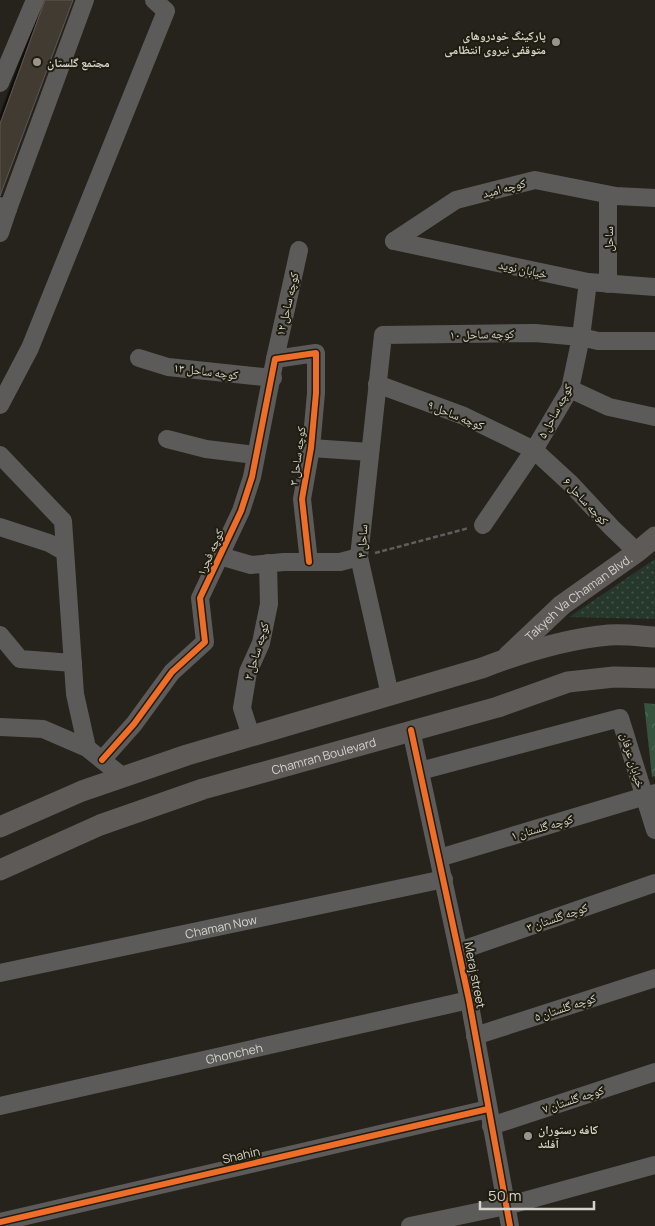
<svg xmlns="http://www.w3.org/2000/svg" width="655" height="1226" font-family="Manrope,'Noto Naskh Arabic',sans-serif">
	<defs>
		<pattern id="green-dots" width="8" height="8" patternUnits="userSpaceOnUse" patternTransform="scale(1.25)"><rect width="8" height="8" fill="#26372b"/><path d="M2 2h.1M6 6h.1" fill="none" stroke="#455348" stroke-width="1.8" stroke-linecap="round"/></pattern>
		<pattern id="forest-crowns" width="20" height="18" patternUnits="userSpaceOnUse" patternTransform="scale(1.25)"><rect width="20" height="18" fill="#35533f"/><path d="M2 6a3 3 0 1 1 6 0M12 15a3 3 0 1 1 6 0" fill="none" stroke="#516b59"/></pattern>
		<filter id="shadow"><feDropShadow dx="-4.5" dy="4.5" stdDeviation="0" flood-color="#0009"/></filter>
	</defs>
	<rect width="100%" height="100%" fill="#26231c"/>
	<path fill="url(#green-dots)" d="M655,559V619L569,617Z"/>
	<path fill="url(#forest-crowns)" d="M644,703L655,704V776L652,777Z"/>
	<path fill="#423a33" stroke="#5c5854" filter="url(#shadow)" d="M45,0H73L0,196V124Z"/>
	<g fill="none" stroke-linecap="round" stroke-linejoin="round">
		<path stroke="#605e5c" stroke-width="2.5" stroke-dasharray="5 2.5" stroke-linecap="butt" d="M375,553L469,528"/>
		<g stroke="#5d5b59" stroke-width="18">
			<path d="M0,83L35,0"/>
			<path d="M0,206L8,209L85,0"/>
			<path d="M0,233L8,209"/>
			<path d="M394,241L456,200L535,180L616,196L655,198"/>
			<path d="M394,241L588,282L655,287"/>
			<path d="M608,284V195"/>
			<path d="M139,358L168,367L273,378"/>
			<path d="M275,359L299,250"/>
			<path d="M377,384L464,416L534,450L571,484L612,528L637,552"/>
			<path d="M570,389L609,407L655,417"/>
			<path d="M0,405L30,348L166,11L154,0"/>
			<path d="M167,439L206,449L255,455"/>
			<path d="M311,448L370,452"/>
			<path d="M0,455L63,521L75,694L87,748"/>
			<path d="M483,525L534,450L570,389L581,337L588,282"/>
			<path d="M0,527L49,543L65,552"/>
			<path d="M220,556L251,565L284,562H340L359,557"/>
			<path d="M0,635L20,659L73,663"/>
			<path d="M390,695L359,557L383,335L535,333L581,337L598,341H655"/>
			<path d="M0,727L43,729L87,748L123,777"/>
			<path d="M411,730L469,1000L510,1226"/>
			<path d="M251,736L242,708L248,672L261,643L269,604L268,563"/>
			<path d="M102,760L134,724L172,672L205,642L200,598L241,511L252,477L275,359L316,353V393L311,448L302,499L309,562"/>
			<path d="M420,771L620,718L655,830"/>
			<path d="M439,858L655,793"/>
			<path d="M459,951L655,883"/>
			<path id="s1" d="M0,973L444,879"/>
			<path d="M475,1036L655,978"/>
			<path id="s2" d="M0,1106L469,1000"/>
			<path d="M491,1126L655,1072"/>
			<path d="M0,1222L488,1109"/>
			<path d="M410,1226L506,1206L655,1165"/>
		</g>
		<g stroke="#5e5a58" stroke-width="21">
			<path id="s3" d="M508,656L562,605L637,552L655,537"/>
			<path d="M0,827L82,791L187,755L482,668C523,652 566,639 609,635C624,634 640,636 655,637"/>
			<path id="s4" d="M0,870L100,825L203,789L498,707L568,682L614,677L655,678"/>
		</g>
		<defs>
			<g id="cycleway">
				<path d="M411,730L469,1000L510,1226"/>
				<path d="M102,760L134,724L172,672L205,642L200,598L241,511L252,477L275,359L316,353V393L311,448L302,499L309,562"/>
				<path d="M0,1222L488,1109"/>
			</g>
		</defs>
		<use href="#cycleway" stroke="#1f1c10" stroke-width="9"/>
		<use href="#cycleway" stroke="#ee6e29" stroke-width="6"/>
	</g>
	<g fill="#98958e" stroke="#1f1c10" stroke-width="2">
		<circle cx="556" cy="42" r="5"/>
		<circle cx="37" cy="62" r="5"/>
		<circle cx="528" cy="1136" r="5"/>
	</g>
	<g text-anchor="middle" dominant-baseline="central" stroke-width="4" stroke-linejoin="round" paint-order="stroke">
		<g font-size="12" font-weight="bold" fill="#d5d3cb" stroke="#1f1c10" text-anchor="start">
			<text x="546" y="35" text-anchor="end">پارکینگ خودروهای<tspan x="546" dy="14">متوقفی نیروی انتظامی</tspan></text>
			<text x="47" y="62">مجتمع گلستان</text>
			<text x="538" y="1129">کافه رستوران<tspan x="538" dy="14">آفلند</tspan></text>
		</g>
		<g font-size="12" fill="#d5d3cb" stroke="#1f1c10">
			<text transform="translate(504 188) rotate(-15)">کوچه امید</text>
			<text transform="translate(608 239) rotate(-90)">ساحل</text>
			<text transform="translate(523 269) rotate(12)">خیابان نوید</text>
			<text transform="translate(287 304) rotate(-77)">کوچه ساحل ۱۲</text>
			<text transform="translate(482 334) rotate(-1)">کوچه ساحل ۱۰</text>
			<text transform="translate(206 371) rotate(7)">کوچه ساحل ۱۳</text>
			<text transform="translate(555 411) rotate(-62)">کوچه ساحل ۵</text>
			<text transform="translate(456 415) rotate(22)">کوچه ساحل ۹</text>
			<text transform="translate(297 456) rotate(-82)">کوچه ساحل ۳</text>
			<text transform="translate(586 501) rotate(47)">کوچه ساحل ۶</text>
			<text transform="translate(362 541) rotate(-87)">ساحل ۴</text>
			<text transform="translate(210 552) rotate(-66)">کوچه فجر۱</text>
			<text stroke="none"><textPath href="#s3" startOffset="92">Takyeh Va Chaman Blvd.</textPath></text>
			<text transform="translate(256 651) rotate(-73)">کوچه ساحل ۲</text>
			<text stroke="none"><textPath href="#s4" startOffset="344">Chamran Boulevard</textPath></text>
			<text transform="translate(633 760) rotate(73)">خیابان عرفان</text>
			<text transform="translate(542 827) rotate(-16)">کوچه گلستان ۱</text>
			<text transform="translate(557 917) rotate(-19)">کوچه گلستان ۳</text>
			<text stroke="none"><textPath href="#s1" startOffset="226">Chaman Now</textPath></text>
			<text transform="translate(475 975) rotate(79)">Meraj street</text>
			<text transform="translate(565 1007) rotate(-18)">کوچه گلستان ۵</text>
			<text stroke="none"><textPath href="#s2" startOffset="240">Ghoncheh</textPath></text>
			<text transform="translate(573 1099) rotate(-18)">کوچه گلستان ۷</text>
			<text transform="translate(241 1155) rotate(-13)">Shahin</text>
		</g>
	</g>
	<path d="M480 1201v8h114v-8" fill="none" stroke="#d5d3cb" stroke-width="2.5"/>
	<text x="488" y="1201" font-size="15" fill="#d5d3cb" stroke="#1f1c10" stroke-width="4" paint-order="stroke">50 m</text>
</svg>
